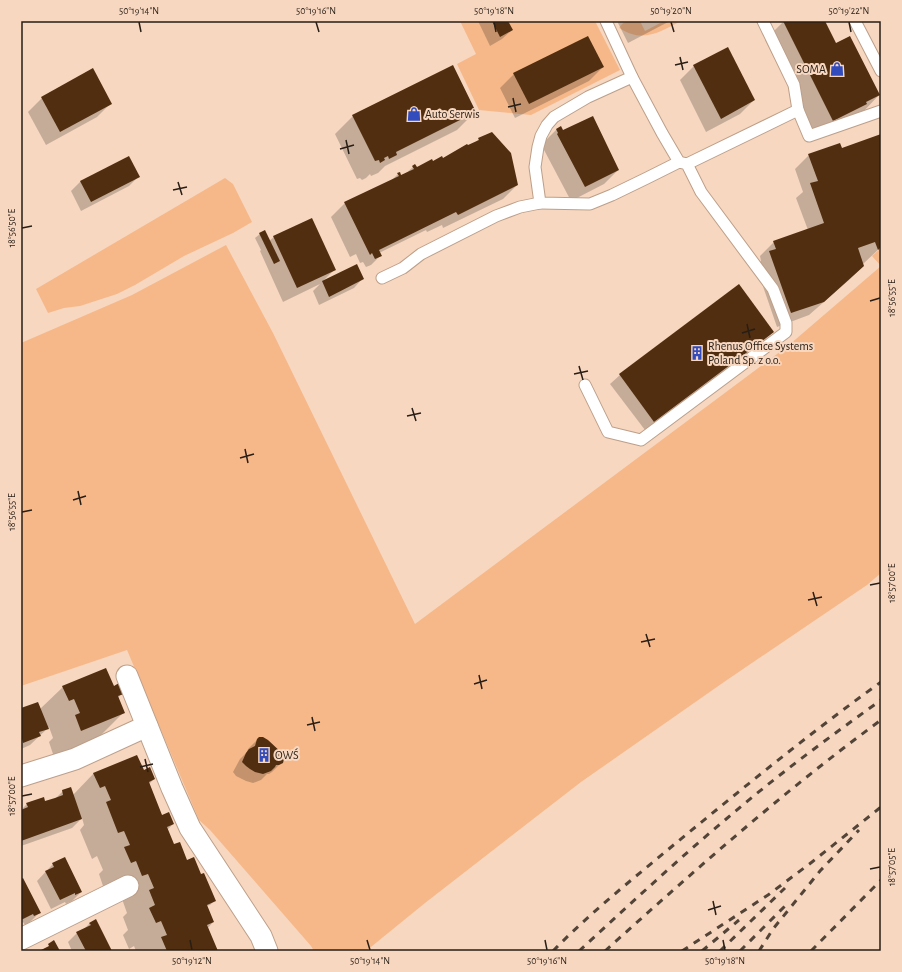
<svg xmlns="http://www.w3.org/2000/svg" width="902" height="972" font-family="'Alegreya Sans',sans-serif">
	<rect width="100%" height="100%" fill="#f7d7c0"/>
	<g fill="#f6b889">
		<path d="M460,21H595L620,70L531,115L479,110L457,64L476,54Z"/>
		<path d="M627,21H640L645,31L664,21H681C660,32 643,43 621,29L619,28L622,24Z"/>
		<path d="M225,178L233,184L252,222L233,233L184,256L135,285L117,294L80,306L64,308L48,313L36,289Z"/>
		<path d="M226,245L273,333L415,624L789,345L881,266L872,256L881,248V573L867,585L724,682L581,782L425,903L366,951H314L311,946L210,830L199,820L127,650L21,686V343L132,295Z"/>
	</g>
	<g fill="#0003">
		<path d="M478,21H507L512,30L502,39L490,46Z"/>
		<path d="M617,21H670L628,43Z"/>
		<path d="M784,21H824L835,44L879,95L861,114L815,139L765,40Z"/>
		<path d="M588,37L603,67L589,81L515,118L500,88L514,74Z"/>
		<path d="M694,66L754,100L740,114L706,132L680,80Z"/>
		<path d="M42,98L111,103L97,117L46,145L28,112Z"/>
		<path d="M475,112L457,130L385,166L378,173L371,176L370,174L366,178L362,180L360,178L357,179L335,134L353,116Z"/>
		<path d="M561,128L563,132L618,170L604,184L571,201L543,148L544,147L542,144L556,130Z"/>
		<path d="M881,135V247L863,264V266L849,280L809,315L777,327L756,266L761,261L760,256L774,242L808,230L796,198L803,192L795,169L809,155L841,149Z"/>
		<path d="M479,139L517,185L503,199L443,228L442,225L427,232L426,230L379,253L380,256L371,265L366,267L363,262L360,263L356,254L350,257L331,217L345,203L391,181L399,173L401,176L405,174L413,167L416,168L442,159L476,142Z"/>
		<path d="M129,158L138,177L129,186L81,211L71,191L80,182Z"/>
		<path d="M260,234L269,241L274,237L335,269L323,281L363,278L354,288L319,305L313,291L320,284L283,302L260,251L261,250L255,238Z"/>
		<path d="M773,332L764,341L645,430L610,384L620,375Z"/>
		<path d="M63,687H113L122,693L118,698L123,713L97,739L54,757L49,742L53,738L49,727L30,745L21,749V709H40Z"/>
		<path d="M258,739L282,762L272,772L269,774H267L261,780L253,783L246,781L236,776L233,772L240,759L247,752L248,749Z"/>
		<path d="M143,772L154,779L148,785L162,816L173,824L167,830L174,846L187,861L200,874L214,901L210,905L207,906L213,922L208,928L217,951H136L134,946L129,949L123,935L128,930L123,917L127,913L122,899L104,889L99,874L103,870L97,856L92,859L80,830L84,825L82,818L72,828L21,846V810L27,804L45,802L55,799L63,791L73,795L94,773Z"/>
		<path d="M53,864L81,892L72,901L66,904L65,902L51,909L37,881Z"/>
		<path d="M21,880L39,913L30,922L25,925L23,922L21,923Z"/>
		<path d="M90,923L111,951H72L68,942L77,933L83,930Z"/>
	</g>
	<g fill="#512e0f">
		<path d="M492,21H508L513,30L500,37Z"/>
		<path d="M783,21H825L836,43L850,36L880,95L866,102L867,104L833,121Z"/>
		<path d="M588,36L604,67L529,104L513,73Z"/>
		<path d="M728,47L755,100L721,119L693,65Z"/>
		<path d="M453,65L476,112L396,152L397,155L389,159L388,156L384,158L385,160L380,163L379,160L375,161L352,115Z"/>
		<path d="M93,68L112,104L60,132L41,97Z"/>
		<path d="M593,116L619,170L585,187L557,134L558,133L556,129L561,126L563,130Z"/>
		<path d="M492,132L511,153L518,185L458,215L456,212L379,250L382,256L375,259L372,253L370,255L344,202L399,176L397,173L400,172L401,175L414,169L412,166L415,164L417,167L432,159L433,161L442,156L443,158L467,144L468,145L479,140L478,138Z"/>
		<path d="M881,134V247L878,250L875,242L858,248L864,266L824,302L791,313L769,251L776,249L773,241L824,223L810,183L818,181L808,154L840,143L842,148Z"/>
		<path d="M129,156L140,177L91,202L80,181Z"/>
		<path d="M312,218L336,270L297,288L273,236Z"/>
		<path d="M265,230L280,261L274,264L259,233Z"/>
		<path d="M357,264L364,279L329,297L322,281Z"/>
		<path d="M739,284L774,332L654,422L619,374Z"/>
		<path d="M106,668L114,686L119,683L124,694L118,696L125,713L81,731L75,715L80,713L74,699L69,701L62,686Z"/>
		<path d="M38,702L49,729L39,732L41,736L23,743L22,739H21V708Z"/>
		<path d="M259,737H263L268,740L283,754L284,759L283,763L279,765H276L275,767L271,771L263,774L255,772L250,769L246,766L242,762L246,753L249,749L255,746L257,739Z"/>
		<path d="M137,755L144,770L150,767L155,779L149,782L162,815L169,812L174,824L167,827L174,844L180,842L187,860L194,857L201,874L204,873L216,901L207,905L214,922L207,925L218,951H167L161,937L167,935L161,921L156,923L149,908L155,905L149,890L154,888L148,874L142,876L136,861L131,863L124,847L130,845L124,831L118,833L106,802L111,800L105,786L100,788L93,773Z"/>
		<path d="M71,787L82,819L21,841V810L28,807L26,803L44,797L45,801L55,798L63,795L62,790Z"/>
		<path d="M65,857L82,892L75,895V893L60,900L45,871L54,867L52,863Z"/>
		<path d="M23,878L41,913L34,916L33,914L21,920V879Z"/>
		<path d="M96,919L112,951H86L76,932L91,925L89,923Z"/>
		<path d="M54,940L60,951H39L49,946L48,944Z"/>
	</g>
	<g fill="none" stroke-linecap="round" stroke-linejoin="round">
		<defs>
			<g id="service">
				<path d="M763,21L794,85L798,110L809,136L881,111"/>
				<path d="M855,21L881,71"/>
				<path d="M632,77L588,97L554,117L547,125L541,136L538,147L535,167L540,203L590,204L612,195L647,178L679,162"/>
				<path d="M687,164L798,110"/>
				<path d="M382,278L403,268L421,254L496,216L520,207L540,203"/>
				<path d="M585,385L608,432L641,440L786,332V323L773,289L701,192L687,164L679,162L662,133L632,77L606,21"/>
			</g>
			<g id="minor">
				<path d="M127,676L172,788L190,828L261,936L267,951"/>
				<path d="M21,776L75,759L147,726"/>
				<path d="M21,939L128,886"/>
			</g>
		</defs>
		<use href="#service" stroke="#bd9f89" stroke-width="13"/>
		<use href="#minor" stroke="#bd9f89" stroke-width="23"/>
		<use href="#service" stroke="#fff" stroke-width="11"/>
		<use href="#minor" stroke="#fff" stroke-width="21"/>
		<g stroke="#534438" stroke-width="3" stroke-dasharray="7 7" stroke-linecap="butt">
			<path d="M553,951C591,912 634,878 676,843C743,788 810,733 881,682"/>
			<path d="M579,951C627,907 675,862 725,820C775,777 828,738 881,700"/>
			<path d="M605,951C694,871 784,791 881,720"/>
			<path d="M682,951L768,895L812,862L881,807"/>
			<path d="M702,951L739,920"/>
			<path d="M720,951L785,888"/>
			<path d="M740,951L788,903"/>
			<path d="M759,951L773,929L820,871L859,830"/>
			<path d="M811,951L881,880"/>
		</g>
	</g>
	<path fill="none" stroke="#291e15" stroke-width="1.5" d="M139,22L141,32M316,22L319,32M494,22L496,32M671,22L674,32M849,22L851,32M680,57L683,70M675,65L688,62M513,98L516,112M508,107L521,104M346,140L349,154M340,149L354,145M178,182L182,195M173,190L187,187M22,228L32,226M870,301L880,298M747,324L750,338M742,333L755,329M579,366L583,380M574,374L588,371M412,408L416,421M407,416L421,413M245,449L248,463M240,458L254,454M78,491L81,505M73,500L86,496M22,512L32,510M870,585L880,583M813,592L817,606M808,600L822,597M646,634L650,647M641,642L655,639M479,675L482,689M474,684L487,680M312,717L315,731M307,725L320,722M145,759L148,772M140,767L153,764M22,796L32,794M870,869L880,867M713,901L716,915M708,910L721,906M190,940L192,950M367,940L370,950M545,940L547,950M723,940L725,950"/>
	<defs>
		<symbol id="shop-bare" viewBox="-9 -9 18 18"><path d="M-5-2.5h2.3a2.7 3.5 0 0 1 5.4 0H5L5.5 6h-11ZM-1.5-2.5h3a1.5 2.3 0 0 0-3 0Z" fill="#324cbe" stroke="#f7d7c0" stroke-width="2.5" paint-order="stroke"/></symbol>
		<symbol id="building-bare" viewBox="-9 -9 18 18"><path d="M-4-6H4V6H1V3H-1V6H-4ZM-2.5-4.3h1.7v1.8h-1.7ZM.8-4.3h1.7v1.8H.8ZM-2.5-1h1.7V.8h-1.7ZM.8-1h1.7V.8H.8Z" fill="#324cbe" stroke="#f7d7c0" stroke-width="2.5" paint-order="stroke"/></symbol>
	</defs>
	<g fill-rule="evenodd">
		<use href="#shop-bare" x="827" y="59" width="20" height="20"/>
		<use href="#shop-bare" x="404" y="104" width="20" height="20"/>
		<use href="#building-bare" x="687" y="343" width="20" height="20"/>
		<use href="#building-bare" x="254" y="745" width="20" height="20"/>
	</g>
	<g text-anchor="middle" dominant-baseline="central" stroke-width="4" stroke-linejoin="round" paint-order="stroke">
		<g font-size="12" fill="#291e15" stroke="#f7d7c0" text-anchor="start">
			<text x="826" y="69" text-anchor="end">SOMA</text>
			<text x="425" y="114">Auto Serwis</text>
			<text x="708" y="346">Rhenus Office Systems<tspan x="708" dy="14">Poland Sp. z o.o.</tspan></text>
			<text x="275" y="755">OWŚ</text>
		</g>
	</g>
	<rect width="902" height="972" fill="none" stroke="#f7d7c0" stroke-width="44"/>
	<rect x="22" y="22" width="858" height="928" fill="none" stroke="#291e15" stroke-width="1.5"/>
	<g font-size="10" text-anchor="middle" fill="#291e15">
		<text x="139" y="14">50°19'14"N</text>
		<text x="316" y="14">50°19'16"N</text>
		<text x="494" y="14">50°19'18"N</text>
		<text x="671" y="14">50°19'20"N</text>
		<text x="849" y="14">50°19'22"N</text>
		<text transform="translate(11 228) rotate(-90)" y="4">18°56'50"E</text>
		<text transform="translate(891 298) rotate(-90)" y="4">18°56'55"E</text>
		<text transform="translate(11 512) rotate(-90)" y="4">18°56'55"E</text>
		<text transform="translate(891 583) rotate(-90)" y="4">18°57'00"E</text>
		<text transform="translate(11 796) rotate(-90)" y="4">18°57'00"E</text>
		<text transform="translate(891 867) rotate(-90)" y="4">18°57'05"E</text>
		<text x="192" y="964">50°19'12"N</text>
		<text x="370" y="964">50°19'14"N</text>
		<text x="547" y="964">50°19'16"N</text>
		<text x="725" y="964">50°19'18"N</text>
	</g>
</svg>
